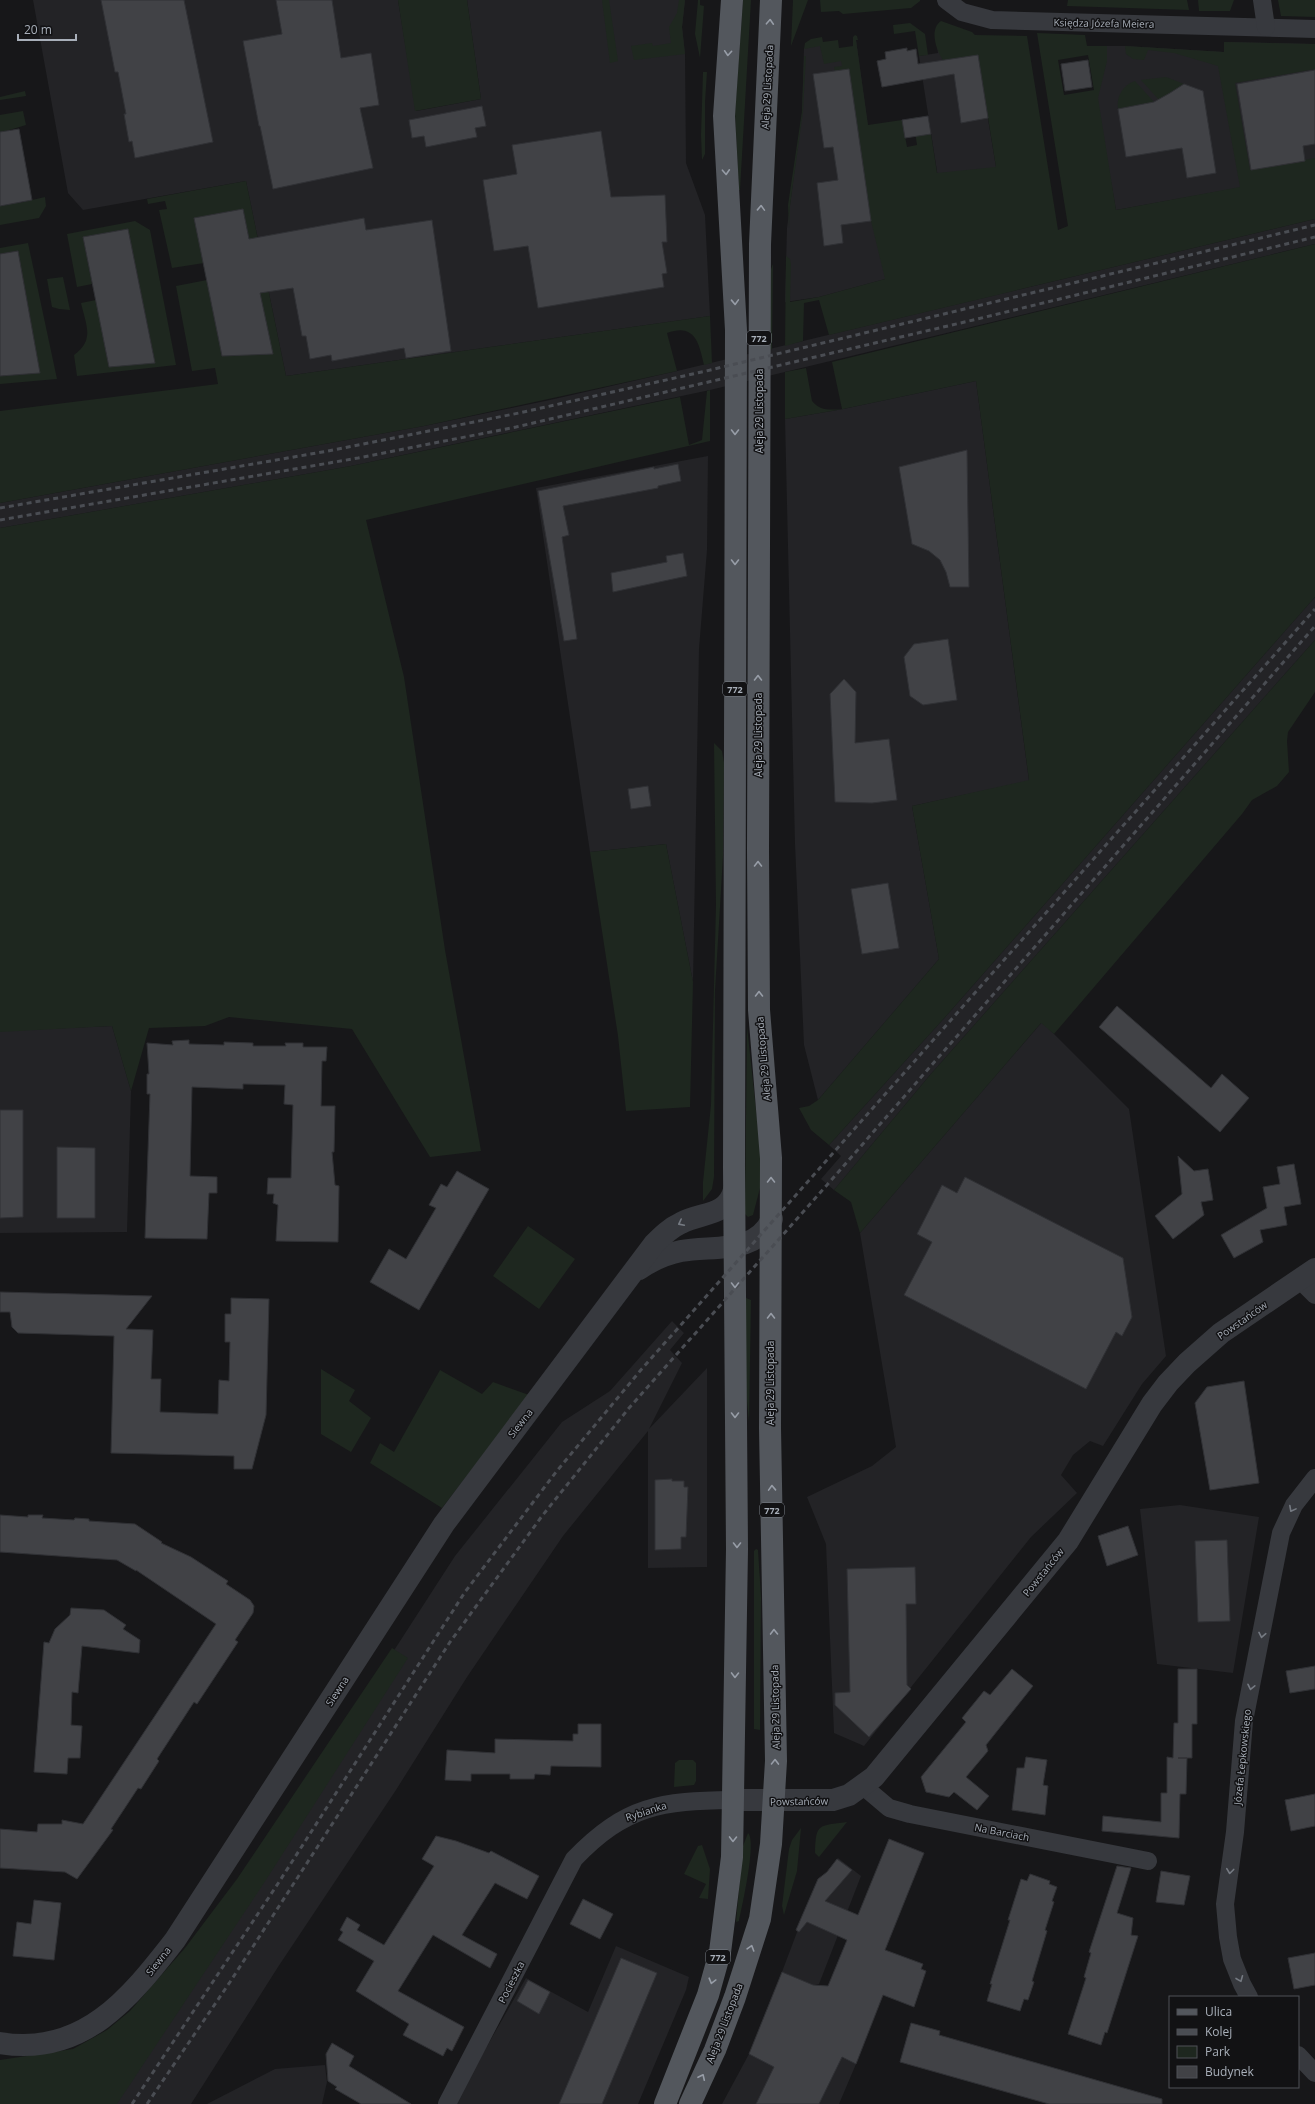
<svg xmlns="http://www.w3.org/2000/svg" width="1315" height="2104" font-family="'Open Sans',sans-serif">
	<rect width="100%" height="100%" fill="#171719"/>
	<g fill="#232326">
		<path d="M33,0H398L416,111L481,99L467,0H685L682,27L685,54L686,163L705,215L710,316L286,376L246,181L83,210L68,193Z"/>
		<path d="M935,32L974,35L996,167L951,261L919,56L938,53Z"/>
		<path d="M856,40L889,278L819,297L785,302L787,228L802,113L804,48L822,44L836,51L855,47Z"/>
		<path d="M1224,42L1315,44V174L1116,210L1087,46H1125L1224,52Z"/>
		<path d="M1315,219V244L710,390L351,466L0,528V503L424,426L550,400L677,371Z"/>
		<path d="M976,381L1029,781L912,806L939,959L818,1100L804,1045L795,844L785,419L843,409Z"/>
		<path d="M708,456L707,550L699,649L693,982L666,844L590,852L536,488Z"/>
		<path d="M1315,597V640L930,1075L834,1190L821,1179L841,1156L829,1145L947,1015Z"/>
		<path d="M1042,1022L1129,1109L1166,1356L1142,1384L1103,1446L1090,1441L1073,1455L1061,1475L1077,1493L1031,1537L864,1746L834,1733L826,1544L807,1497L872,1466L896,1447L860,1233Z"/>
		<path d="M112,1026L131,1091L127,1232L0,1233V1031Z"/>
		<path d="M672,1321L684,1333L670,1350L682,1363L649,1429L707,1368V1567L648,1568V1431L563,1536L467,1677L396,1790L278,1967L191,2104H101L455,1556L562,1422L610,1391Z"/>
		<path d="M1180,1505L1259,1517L1233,1673L1157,1664L1140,1509Z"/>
		<path d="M838,1858L861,1876L819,1984L813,1985L782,1972L811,1895Z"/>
		<path d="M616,1946L689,1977L686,1990L638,2104H454L526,1978L588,2012Z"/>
		<path d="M794,2036L856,2064L839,2104H722L749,2054L777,2068Z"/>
		<path d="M325,2065L327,2082L322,2104H207L275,2069Z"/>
	</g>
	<g fill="#1e271f" fill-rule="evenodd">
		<path d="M398,0H467L481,99L415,111Z"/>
		<path d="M602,0H609L618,61L610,63Z"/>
		<path d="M679,0H685L682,27L685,54L634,60L631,46L652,43L653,46L671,43L669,27L677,13Z"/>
		<path d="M698,0H700V5L704,6L700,58L695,34Z"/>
		<path d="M743,0H751L740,190H739L735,113Z"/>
		<path d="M793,0H808L791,46Z"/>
		<path d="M820,0H920V1L911,8L843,14L839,11L821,12Z"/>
		<path d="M1068,0H1187L1189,10L1067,6Z"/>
		<path d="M1198,0H1234L1230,11H1199Z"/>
		<path d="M1278,0H1315V17L1281,16Z"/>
		<path d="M941,21L972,32L975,35L1027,36L1058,230L1068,226L1037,33L1085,35L1087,46H1107V61L1098,98L1116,210L1240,187L1218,66L1174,53L1148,50L1144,60L1133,59L1126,54L1125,46L1224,52V42L1315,44V69L1235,83L1250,170L1315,158V219L829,335L819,300L804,303L803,341L785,346L786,256L790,259L791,264L790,302L819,297L885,279L871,221L859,143L835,71L834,67L842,66L841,61L824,64L820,46L804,49L805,43L811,39L822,37L823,42L838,40L839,48L853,46V37L855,35L857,36L858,40H856L868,125L902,120L907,147L917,145L913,118L917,117L920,135L931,134L937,173L996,167L978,56L943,60C936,50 929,29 941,21ZM1088,55L1094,90L1064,95L1058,60Z"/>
		<path d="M910,23L925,34L928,55L919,56L915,31L894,34L893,25Z"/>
		<path d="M804,56H806L803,112L790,206L789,228L788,205L802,111Z"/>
		<path d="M703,72H707L705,102V154L702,160L701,135Z"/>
		<path d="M1166,77L1184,84L1159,100L1141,80Z"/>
		<path d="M1135,81L1154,102L1118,109C1116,96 1123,85 1135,81Z"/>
		<path d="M25,91L26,96L0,100V97Z"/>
		<path d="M23,111L26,125L6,131V133L0,135V115Z"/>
		<path d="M246,181L286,376L710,316L712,363L704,365C699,343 695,323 667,333L677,371L424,426L0,503V411L218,384L215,368L192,371L176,286L207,280L222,356L272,353L243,209L194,218L204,263L172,268L159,210L167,209L165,201L148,204L147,199Z"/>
		<path d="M45,197L46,206L39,218L0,225V206L6,205V202L12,204L18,200L19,203Z"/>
		<path d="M135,221L150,230L176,365L77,376L74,355C95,340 86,325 81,303L96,300L109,367L155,362L128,229L83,237L92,284L77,287L67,234Z"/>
		<path d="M28,243L57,379L0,384V376L40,373L18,251L0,254V248Z"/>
		<path d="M1315,244V597L947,1015L829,1145L811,1130L799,1108L809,1106L818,1100L939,959L912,806L1029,780L976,381L843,409L785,419V372L806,368L812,401C820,411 830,410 842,409L832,362Z"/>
		<path d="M773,264L772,349L769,350L771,269Z"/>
		<path d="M63,277L70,310L59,309L52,307L47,279Z"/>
		<path d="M710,390V441L366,520L404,677L445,950L481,1151L430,1157L352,1029L229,1017L205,1026L149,1028L131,1091L112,1026L0,1032V528L351,466L680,397L689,445L702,440L707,391Z"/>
		<path d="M1315,640V692L1288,732L1287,741L1289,772L1277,786L1252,800L1242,814L1054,1034L1041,1023L860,1233L851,1202L834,1190L930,1075Z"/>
		<path d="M714,743L722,751L724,763L723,856L715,991L714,1177L712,1189L703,1201V1182L711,1105L716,905Z"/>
		<path d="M666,844L693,982L690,1107L626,1111L618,1036L590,852Z"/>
		<path d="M747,1026L760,1147V1188L753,1215L748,1217L745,1214V1208Z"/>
		<path d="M528,1226L575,1259L539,1309L493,1276Z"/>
		<path d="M746,1298L751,1300L749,1422L746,1390Z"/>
		<path d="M321,1369L355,1390L349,1401L371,1418L351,1452L321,1434Z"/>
		<path d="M440,1370L482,1394L493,1382L529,1395L442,1508L370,1463L380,1443L394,1452Z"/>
		<path d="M756,1549L758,1550L761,1597L760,1730L754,1729V1551Z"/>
		<path d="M392,1648L408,1658L264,1883L117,2104H0V2060L73,2049L107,2030L130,2011L185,1948L237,1879Z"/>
		<path d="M679,1760H693L696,1763V1781L694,1785L674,1787L675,1763Z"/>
		<path d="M847,1822L819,1857L815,1853C816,1823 818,1826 847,1822Z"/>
		<path d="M801,1828L797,1871L784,1915L782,1906L789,1849L792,1840Z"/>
		<path d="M748,1833C757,1841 742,1907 739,1921L736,1922L743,1846Z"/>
		<path d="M702,1845L710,1869L708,1899L699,1898L706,1884L684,1874L698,1846Z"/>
	</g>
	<g fill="#414246" stroke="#303135">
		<path d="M101,0H184L213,142L135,158L132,141L129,142L124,114H126L118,72H115Z"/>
		<path d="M276,0H332L341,58L371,53L379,105L360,108L373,168L273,189L260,126H259L243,41L282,34Z"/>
		<path d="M907,48V51L916,49L918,64L978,55L988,118L961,123L954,74L882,87L877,61L886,59L885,52Z"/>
		<path d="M1088,60L1092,87L1065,91L1061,64Z"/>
		<path d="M849,69L871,221L841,225L843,243L824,246L817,183L838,180L833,147L824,148L813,74Z"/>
		<path d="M1315,70V144L1303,146L1305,161L1251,170L1237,84Z"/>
		<path d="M1184,84L1203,91L1216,173L1187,178L1182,148L1126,157L1118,109L1154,102L1170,93Z"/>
		<path d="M482,106L486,126L475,128L477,137L426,147L424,136L412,138L409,120Z"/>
		<path d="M928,116L931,134L905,138L902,120Z"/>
		<path d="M19,129L32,200L0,206V132Z"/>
		<path d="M601,131L611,197L665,195L667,242H662L667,273L662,274L664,287L538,308L528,246L494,251L483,180L517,174L512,145Z"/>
		<path d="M243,209L249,239L364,218L366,230L432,220L451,351L406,358L404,348L332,361L331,355L310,359L306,336H302L293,288L260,293L273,354L222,356L194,218Z"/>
		<path d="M128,229L155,363L109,367L83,237Z"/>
		<path d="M18,251L40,373L0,376V254Z"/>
		<path d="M967,450L969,587H950L946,572L940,560L929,551L912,544L899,467Z"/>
		<path d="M678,464L681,481L658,486V488L563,506L569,535L562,537L577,639L564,641L538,491L654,467V469Z"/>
		<path d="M683,553L687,576L613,592L611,573L667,562L666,556Z"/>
		<path d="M948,639L957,700L923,705L910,696L904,657L914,644Z"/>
		<path d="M844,679L856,692L855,743L889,739L897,800L872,803L835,802L830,694Z"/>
		<path d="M648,786L651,806L631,809L628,789Z"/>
		<path d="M888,883L899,948L862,954L851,889Z"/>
		<path d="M1117,1006L1211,1088L1222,1074L1249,1098L1220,1132L1099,1027Z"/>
		<path d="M189,1040V1044L224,1045V1042L253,1043V1046H286L285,1043H303V1047H327L326,1061H322L321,1106H335L334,1152H332L335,1185L339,1186L338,1242L276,1241L278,1205L273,1203L274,1194H267L268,1178H291L293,1105L284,1104L285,1085L243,1084V1089L192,1087L190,1176L217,1177V1193H209L207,1239L145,1238L150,1094H147V1074H149L147,1043L173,1045L172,1041Z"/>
		<path d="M0,1110H23V1217L0,1218Z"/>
		<path d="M57,1147L95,1148V1218H57Z"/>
		<path d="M1178,1156L1194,1171L1208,1169L1213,1200L1201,1202L1204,1215L1173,1239L1155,1216L1182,1194Z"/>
		<path d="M1294,1164L1301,1204L1284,1207L1287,1225L1260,1230L1263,1242L1234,1258L1221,1235L1267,1208L1263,1187L1280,1184L1277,1167Z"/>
		<path d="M457,1171L489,1189L419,1310L370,1282L389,1249L406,1259L436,1208L429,1205L441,1184L447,1187Z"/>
		<path d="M965,1177L1123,1258L1132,1317L1122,1336L1116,1332L1086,1389L904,1295L932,1242L917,1234L942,1185L957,1193Z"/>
		<path d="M0,1292L152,1296L126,1329L153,1330L151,1379H161L160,1412L218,1414L219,1380L229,1381L230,1342H225V1314H231V1298L269,1299L266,1415L252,1469H234V1456L111,1453L114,1336L18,1333L12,1327L10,1312H0Z"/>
		<path d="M1244,1381L1259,1483L1210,1490L1195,1403L1207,1387Z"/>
		<path d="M672,1479V1481H684V1487H688L686,1537H681V1549L655,1550V1480Z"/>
		<path d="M0,1515L28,1517V1515H43L42,1518L74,1520L75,1518L89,1519V1521L135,1524L162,1542L161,1543L191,1557L228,1581L226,1584L250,1600L254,1606L253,1613L235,1640L238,1642L197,1704L194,1702L157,1759L159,1761L141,1789L138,1788L111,1829L113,1830L77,1879L65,1872L0,1868V1829L37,1832L38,1824H62V1820L83,1824L216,1624L136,1570V1571L117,1560L0,1552Z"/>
		<path d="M1128,1526L1138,1555L1107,1566L1098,1536Z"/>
		<path d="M1227,1540L1230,1621L1198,1622L1195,1541Z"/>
		<path d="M915,1567L916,1604H906L907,1685L911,1689L869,1737L835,1705V1693L850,1692L847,1569Z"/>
		<path d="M71,1608L104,1610L126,1625L123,1629L140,1640L139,1653L82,1646L78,1693L72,1692L71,1725L82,1726L80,1758H68L67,1774L34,1772L44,1642L49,1643L55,1629L70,1615Z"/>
		<path d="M1315,1666V1689L1290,1693L1286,1671Z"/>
		<path d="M1012,1669L1033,1686L986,1745L988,1751L966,1777L989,1796L977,1810L954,1792L949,1797L926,1792L921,1777L966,1722L962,1718L984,1691L990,1695Z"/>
		<path d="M1178,1669H1197V1724H1192V1758H1178H1187L1186,1794H1180L1179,1838L1102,1831L1103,1816L1161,1822V1793H1167V1757L1173,1758L1174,1723H1178Z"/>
		<path d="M578,1724H601V1767L551,1766L550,1775L535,1774L534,1779H510V1774H471V1781L445,1780L447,1750L495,1753V1739L573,1741V1734H578Z"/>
		<path d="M1026,1757L1047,1760L1043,1785L1048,1786L1045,1815L1012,1810L1017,1768H1024Z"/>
		<path d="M1315,1794V1826L1291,1831L1285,1800Z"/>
		<path d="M436,1836L456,1841L489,1853L491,1851L539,1876L527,1899L495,1883L462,1935L497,1954L490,1968L433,1935L398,1991L464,2027L452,2051L447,2048L443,2056L403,2035L409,2024L356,1991L374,1961L338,1940L343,1932L340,1930L347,1917L360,1925L357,1930L384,1945L434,1866L422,1859Z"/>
		<path d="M889,1839L924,1853L885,1950L923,1964L921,1969L926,1971L914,2007L883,1995L856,2064L842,2057L819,2104H756L774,2067L749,2054L782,1972L813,1985L828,1986L847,1940L807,1922L799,1932L796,1930L818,1879L827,1872L837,1859L852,1870L825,1901L858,1915Z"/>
		<path d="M1117,1866L1131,1868L1117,1913L1133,1918L1131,1935L1138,1936L1107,2033L1105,2032L1101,2045L1068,2034L1086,1978L1084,1977L1091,1953L1089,1952Z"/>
		<path d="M1161,1871L1190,1876L1184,1905L1156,1902Z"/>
		<path d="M1030,1874L1050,1881L1049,1884L1057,1887L1052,1901L1054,1902L1045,1930L1047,1931L1032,1981L1034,1982L1028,2000L1024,1999L1020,2011L987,2001L992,1984H990L1010,1920H1008L1021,1879L1027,1881Z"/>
		<path d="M583,1899L613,1914L600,1939L570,1924Z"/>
		<path d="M34,1900L61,1903L54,1960L13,1956L17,1922L31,1924Z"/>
		<path d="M1315,1953V1985L1294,1989L1288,1958Z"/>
		<path d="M621,1958L657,1973L602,2104H559Z"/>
		<path d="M528,1980L550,1992L539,2014L517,2001Z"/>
		<path d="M911,2023L940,2031L939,2035L1162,2099V2104H1049L900,2062Z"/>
		<path d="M332,2043L354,2056L349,2066L411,2104H361L335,2089L337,2087L328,2081L326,2054Z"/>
	</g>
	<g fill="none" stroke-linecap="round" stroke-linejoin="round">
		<g stroke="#37393e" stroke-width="18">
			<path d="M946,0L962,12L992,20L1315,29"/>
			<path d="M1262,0L1266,27"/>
			<path d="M1300,1280L1315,1295"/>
			<path d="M863,1786L889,1808L910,1814L1148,1861"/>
			<path d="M1249,1997L1242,1984L1232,1959L1228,1937L1225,1904L1235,1832L1244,1721L1281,1533L1294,1505L1315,1478"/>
			<path d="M1298,2055L1315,2073"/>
			<path d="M447,2104L574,1859C626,1805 661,1801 733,1800"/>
		</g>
		<g stroke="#37393e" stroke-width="22">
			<path d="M639,1269C651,1261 666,1254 681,1251C713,1245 756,1255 772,1219"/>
			<path d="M733,1800H833L849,1795L874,1777L1068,1541L1152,1404L1168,1383L1187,1363L1221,1333L1315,1269"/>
			<path d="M0,2043C83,2057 130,1998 175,1940L444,1524L654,1244C662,1236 670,1228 681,1223C701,1212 727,1217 734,1190"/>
		</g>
		<g stroke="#53575d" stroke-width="22">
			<path d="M665,2104L708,1995L720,1952L732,1857L737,1549L734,1167L736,330L724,116L732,0"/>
			<path d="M690,2104L715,2050L735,1997L760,1919L771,1844L776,1761L770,1428L771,1158L759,1010L758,850L760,244L771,0"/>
		</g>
		<g stroke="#4a4d53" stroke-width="3" stroke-dasharray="5 4" stroke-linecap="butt">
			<path d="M0,508L328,451L519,413L706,371L1315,225"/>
			<path d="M0,520L358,458L516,427L969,321L1315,237"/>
			<path d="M132,2104L279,1882L465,1592L556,1472L640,1371L1315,609"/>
			<path d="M147,2104L230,1982L450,1642L542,1516L629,1408L827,1185L1315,626"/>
		</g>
	</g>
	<defs><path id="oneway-chevron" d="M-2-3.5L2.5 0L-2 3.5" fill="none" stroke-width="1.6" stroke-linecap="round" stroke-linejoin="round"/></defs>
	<g stroke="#979da7">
		<use href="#oneway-chevron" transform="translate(770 22) rotate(-87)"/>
		<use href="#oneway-chevron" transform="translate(728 53) rotate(94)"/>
		<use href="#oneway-chevron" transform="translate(726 172) rotate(87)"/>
		<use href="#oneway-chevron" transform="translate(761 208) rotate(-88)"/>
		<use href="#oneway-chevron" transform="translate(735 302) rotate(88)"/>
		<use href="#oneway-chevron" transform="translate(735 432) rotate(90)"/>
		<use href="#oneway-chevron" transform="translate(735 562) rotate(90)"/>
		<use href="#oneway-chevron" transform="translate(758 678) rotate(-90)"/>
		<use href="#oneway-chevron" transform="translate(758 864) rotate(-90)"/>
		<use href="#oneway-chevron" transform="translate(759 994) rotate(-90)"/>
		<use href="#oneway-chevron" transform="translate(771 1180) rotate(-90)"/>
		<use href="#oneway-chevron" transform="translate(735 1285) rotate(90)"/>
		<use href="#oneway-chevron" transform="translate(771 1316) rotate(-90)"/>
		<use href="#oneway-chevron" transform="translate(735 1415) rotate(90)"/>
		<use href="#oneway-chevron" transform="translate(772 1488) rotate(-92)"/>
		<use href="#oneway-chevron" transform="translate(737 1545) rotate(90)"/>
		<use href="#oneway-chevron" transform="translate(774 1632) rotate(-91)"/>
		<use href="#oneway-chevron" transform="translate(735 1675) rotate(91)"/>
		<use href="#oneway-chevron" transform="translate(775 1762) rotate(-89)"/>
		<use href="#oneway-chevron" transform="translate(733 1839) rotate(91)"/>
		<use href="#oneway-chevron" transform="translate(751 1948) rotate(-73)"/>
		<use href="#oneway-chevron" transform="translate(712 1981) rotate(105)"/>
		<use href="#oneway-chevron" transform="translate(702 2077) rotate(-65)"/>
	</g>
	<g stroke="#757a82">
		<use href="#oneway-chevron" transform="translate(681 1223) rotate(153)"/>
		<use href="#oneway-chevron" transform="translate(1292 1509) rotate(118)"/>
		<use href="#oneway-chevron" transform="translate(1262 1635) rotate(101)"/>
		<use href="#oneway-chevron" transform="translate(1251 1687) rotate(102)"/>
		<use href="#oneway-chevron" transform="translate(1230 1871) rotate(97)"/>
		<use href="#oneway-chevron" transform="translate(1240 1979) rotate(68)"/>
	</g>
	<g text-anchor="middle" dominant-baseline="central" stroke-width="3" stroke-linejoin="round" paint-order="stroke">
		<g fill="#121214" stroke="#7b8088" stroke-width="1">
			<rect x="747" y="331" width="24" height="14" rx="3"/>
			<rect x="723" y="682" width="24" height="14" rx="3"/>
			<rect x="760" y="1503" width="24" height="14" rx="3"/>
			<rect x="706" y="1950" width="24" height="14" rx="3"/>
		</g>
		<g font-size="9" font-weight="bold" fill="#a8afb9">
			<text x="759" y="338">772</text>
			<text x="735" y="689">772</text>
			<text x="772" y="1510">772</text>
			<text x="718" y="1957">772</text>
		</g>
		<g font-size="10" fill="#a8afb9" stroke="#121214">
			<text transform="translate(1104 23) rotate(1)">Księdza Józefa Meiera</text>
			<text transform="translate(767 87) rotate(-87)">Aleja 29 Listopada</text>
			<text transform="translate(759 411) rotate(-90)">Aleja 29 Listopada</text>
			<text transform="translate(758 735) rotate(-90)">Aleja 29 Listopada</text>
			<text transform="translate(763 1059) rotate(-95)">Aleja 29 Listopada</text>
			<text transform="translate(1242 1320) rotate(-35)">Powstańców</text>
			<text transform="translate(770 1383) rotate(-90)">Aleja 29 Listopada</text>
			<text transform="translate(520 1423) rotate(-52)">Siewna</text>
			<text transform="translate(1043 1572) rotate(-51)">Powstańców</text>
			<text transform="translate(337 1691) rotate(-57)">Siewna</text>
			<text transform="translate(775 1707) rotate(-91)">Aleja 29 Listopada</text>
			<text transform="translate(1242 1757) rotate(-84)">Józefa Łepkowskiego</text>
			<text transform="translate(799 1801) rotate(-1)">Powstańców</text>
			<text transform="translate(646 1811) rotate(-18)">Rybianka</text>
			<text transform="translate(1002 1832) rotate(11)">Na Barciach</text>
			<text transform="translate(158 1961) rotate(-52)">Siewna</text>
			<text transform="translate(511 1982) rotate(-63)">Pocieszka</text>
			<text transform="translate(724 2023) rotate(-69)">Aleja 29 Listopada</text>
		</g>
	</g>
	<rect x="1169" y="1996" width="130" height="92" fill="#121214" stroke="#4e5156"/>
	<rect x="1177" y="2009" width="20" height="6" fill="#53575d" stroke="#4e5156"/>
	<text x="1205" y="2016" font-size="12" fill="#a8afb9">Ulica</text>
	<rect x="1177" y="2029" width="20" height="6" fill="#4a4d53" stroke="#4e5156"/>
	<text x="1205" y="2036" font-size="12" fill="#a8afb9">Kolej</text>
	<rect x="1177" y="2046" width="20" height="12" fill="#1e271f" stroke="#4e5156"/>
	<text x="1205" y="2056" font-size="12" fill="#a8afb9">Park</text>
	<rect x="1177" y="2066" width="20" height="12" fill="#414246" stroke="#4e5156"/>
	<text x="1205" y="2076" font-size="12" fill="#a8afb9">Budynek</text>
	<path d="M18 34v6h58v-6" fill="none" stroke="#a8afb9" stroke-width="2"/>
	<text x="24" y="34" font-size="12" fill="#a8afb9" stroke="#121214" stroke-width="3" paint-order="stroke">20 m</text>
</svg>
